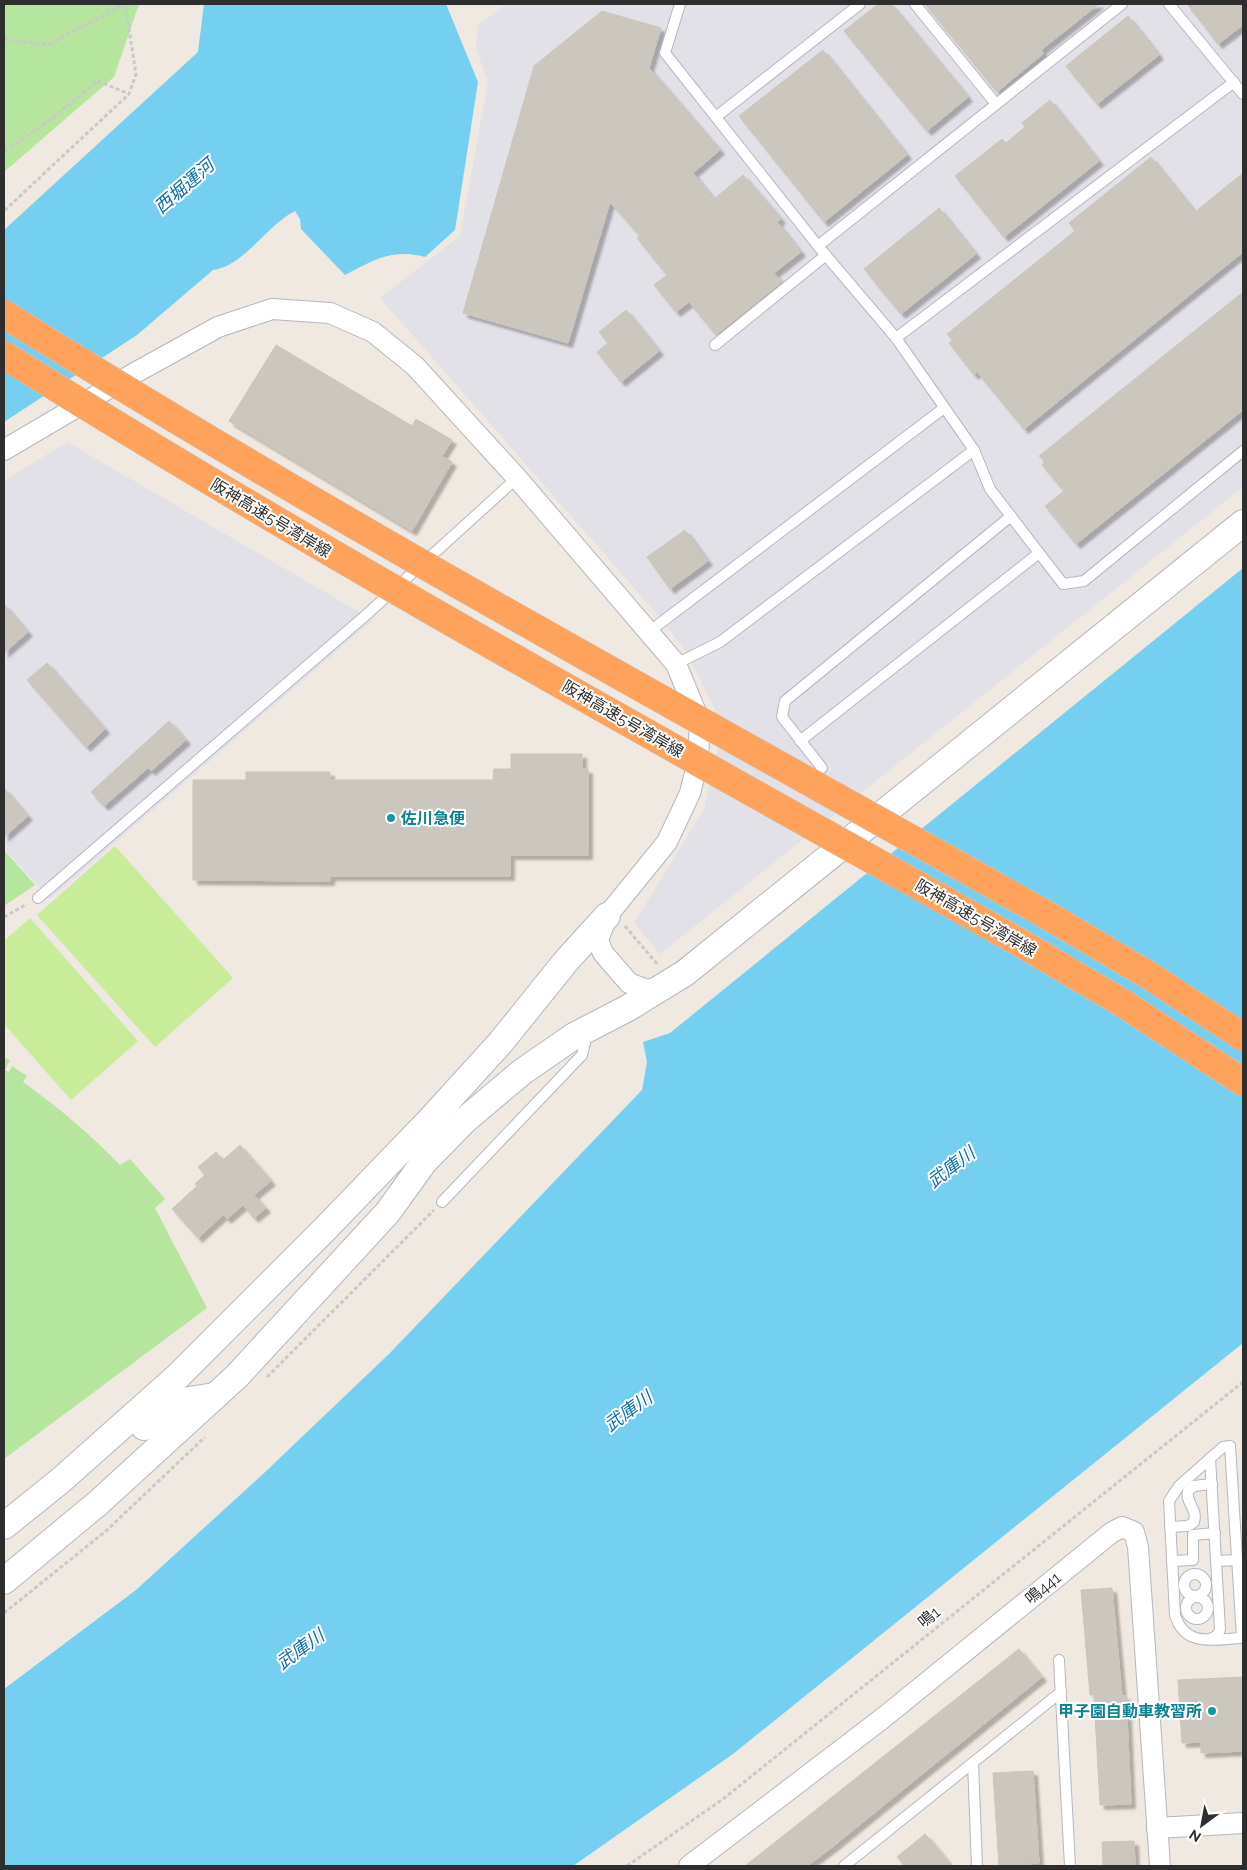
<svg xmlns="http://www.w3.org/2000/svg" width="1247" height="1870" font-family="Raleway,'Noto Sans JP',sans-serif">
	<defs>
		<filter id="shadow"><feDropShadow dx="4.5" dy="4.5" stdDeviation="1" flood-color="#0004"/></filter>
	</defs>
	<rect width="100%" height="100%" fill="#efe9e1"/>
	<g fill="#e3e1e8">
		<path d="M506,4H1243V487L660,954L634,923L704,809L719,743L714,708L689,656L663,621L380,298L460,236L488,82L476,48L478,25Z"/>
		<path d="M67,442L373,620L50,899L4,848V481Z"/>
	</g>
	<g fill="#b6e59e">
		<path d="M4,4H139L114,77L4,172Z"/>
		<path d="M4,850L35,885L4,906Z"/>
		<path d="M4,1057L10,1060L5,1070L9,1072L12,1066L27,1076L23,1082C58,1107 90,1134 120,1165L130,1159L165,1199L155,1208L207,1308L4,1459Z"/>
	</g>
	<g fill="#c9ec9a">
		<path d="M115,846L233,978L155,1047L37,915Z"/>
		<path d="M30,918L138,1041L71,1100L4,1024V941Z"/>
	</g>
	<g fill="#75cff0">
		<path d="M204,4H446L478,82L455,230L425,257C392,248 374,260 345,275L301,229L300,219L295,211C267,225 244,266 213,270L137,335L4,422V230L198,52Z"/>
		<path d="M1243,568V1343L733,1754L573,1866H4V1689L136,1590L263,1474L390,1353L642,1090L647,1062L643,1042L670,1033Z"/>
	</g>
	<g fill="#cbc7bf" stroke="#cbc5ba" filter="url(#shadow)">
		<path d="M878,4H891L968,97L927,131L844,31Z"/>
		<path d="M925,4H1099L1041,50L1044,53L997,92Z"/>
		<path d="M1187,4H1243V25L1218,44Z"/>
		<path d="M602,11L661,28L649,68L720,150L693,173L714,199L743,175L781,219L777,222L801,252L774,273L782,282L716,335L689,302L676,312L654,285L667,275L637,238L640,236L610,202L568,343L463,313L534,66Z"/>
		<path d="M1128,16L1159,55L1097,104L1066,66Z"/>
		<path d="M823,50L907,155L824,222L739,116Z"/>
		<path d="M1050,100L1099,161L1004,237L955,176L1002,139L1006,143L1025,127L1022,123Z"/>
		<path d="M1151,157L1195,212L1243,173V252L1024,429L977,372L974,375L949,343L952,340L947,334L1075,231L1069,223Z"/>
		<path d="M939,208L976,254L901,314L864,269Z"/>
		<path d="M1243,292V410L1076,544L1045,506L1064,491L1042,465L1045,462L1039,456Z"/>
		<path d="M626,310L659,351L621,382L597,352L608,343L599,332Z"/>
		<path d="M276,345L412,426L416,419L452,440L442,456L452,462L412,531L229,421Z"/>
		<path d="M685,530L708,561L670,589L647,557Z"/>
		<path d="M4,604L28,632L4,653Z"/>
		<path d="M47,663L105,729L86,747L27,680Z"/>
		<path d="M169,721L186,740L151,771L148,768L104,806L91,792Z"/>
		<path d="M511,754H582V769H588V855H510V876H330V881L193,880V780H246V772H330V780H493L494,769H511Z"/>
		<path d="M4,788L28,816L4,837Z"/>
		<path d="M240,1145L271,1181L254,1195L266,1208L254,1218L243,1205L227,1219L223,1215L198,1238L172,1209L197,1186L195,1184L205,1175L198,1167L216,1152L223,1160Z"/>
		<path d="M1112,1588L1122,1696H1126L1131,1804L1100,1805L1094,1695H1090L1081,1590Z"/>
		<path d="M1019,1649L1042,1677L831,1848L807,1866H745Z"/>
		<path d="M1243,1677V1751L1201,1753V1742L1182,1743L1178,1680Z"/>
		<path d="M1033,1771L1039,1863L999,1866L993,1773Z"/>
		<path d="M925,1834L942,1854L951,1866H905L897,1857Z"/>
		<path d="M1134,1841L1135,1866H1103L1102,1842Z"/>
	</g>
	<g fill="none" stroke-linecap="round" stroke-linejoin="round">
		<defs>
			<g id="service">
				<path d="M915,4L996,104"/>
				<path d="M1169,4L1243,94"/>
				<path d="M717,116L860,4"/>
				<path d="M818,246L1122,4"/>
				<path d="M896,338L1234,82"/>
				<path d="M715,345L826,255"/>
				<path d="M974,450L990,489L1063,584L1084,581L1243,451"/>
				<path d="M650,631L944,408"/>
				<path d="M676,664L720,642L974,450L896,338L818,246L665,53L680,4"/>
				<path d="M800,741L1039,553"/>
				<path d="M822,768L782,717L785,701L1011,516"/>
				<path d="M38,898L366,615L517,478"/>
				<path d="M442,1202L582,1055L587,1034"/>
				<path d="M1170,1527L1188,1526L1194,1522C1198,1508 1185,1503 1188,1491L1194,1486L1212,1484"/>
				<path d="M1172,1561L1193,1560V1535L1215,1533"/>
				<path d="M1216,1561L1237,1560"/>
				<circle cx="1195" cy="1585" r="11"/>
				<circle cx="1197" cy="1608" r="11"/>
				<path d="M1242,1638L1230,1446L1223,1447L1179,1486L1169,1501L1175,1615C1185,1648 1214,1639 1242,1638H1243"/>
				<path d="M1210,1639L1218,1635L1220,1629L1210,1458"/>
				<path d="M1059,1660L1070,1866"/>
				<path d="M973,1763L977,1866"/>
				<path d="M844,1866L1061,1692"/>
			</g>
			<g id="minor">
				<path d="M4,450L133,374L218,327L272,309L330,313L373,332L415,366L517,478L676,664L700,722L698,761L690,793L667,842L607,916L598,940L603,953L629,983L647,990L664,986"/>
				<path d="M1157,1828L1243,1823"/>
				<path d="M689,1866L883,1718L1111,1533L1122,1527L1134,1532L1138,1547L1160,1866"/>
			</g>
			<g id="tertiary">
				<path d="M144,1427L182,1401L215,1396"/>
				<path d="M4,1526L60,1481L178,1376L325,1229L431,1119L501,1042L567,960L607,916"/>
				<path d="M4,1581L98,1503L237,1376L388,1212L424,1162L465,1120L522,1072L574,1036L628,1008L685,973L1243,523"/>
			</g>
		</defs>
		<use href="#service" stroke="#b4b7c1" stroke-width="12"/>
		<use href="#minor" stroke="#b4b7c1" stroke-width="22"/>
		<use href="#tertiary" stroke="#b4b7c1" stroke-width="28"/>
		<g stroke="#c9c9c9" stroke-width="3" stroke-dasharray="4 2.5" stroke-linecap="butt">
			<path d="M4,39L48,45L125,4L136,74L129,94L4,211"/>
			<path d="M4,151L43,125L98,81L129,94"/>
			<path d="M4,917L27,904"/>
			<path d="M625,926L658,965"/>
			<path d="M267,1377L434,1210"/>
			<path d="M4,1613L106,1531L205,1437"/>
			<path d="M627,1866L723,1799L1243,1382"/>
		</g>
		<use href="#service" stroke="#fff" stroke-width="10"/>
		<use href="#minor" stroke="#fff" stroke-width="20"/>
		<use href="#tertiary" stroke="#fff" stroke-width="26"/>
		<defs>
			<g id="motorway-bridge">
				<path d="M4,314C343,527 696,717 1045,914L1150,976L1243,1037"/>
				<path d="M4,355C337,564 682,752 1024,945L1121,1002L1243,1082"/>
			</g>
		</defs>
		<use href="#motorway-bridge" stroke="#c9c9c9" stroke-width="29" stroke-linecap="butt"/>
		<use href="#motorway-bridge" stroke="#ffa35c" stroke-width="28"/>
	</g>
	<g fill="#0f9aa8" stroke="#fff" stroke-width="2">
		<circle cx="391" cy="818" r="5"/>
		<circle cx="1212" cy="1711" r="5"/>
	</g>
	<g text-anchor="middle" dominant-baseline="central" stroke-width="4" stroke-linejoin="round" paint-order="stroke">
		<g font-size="16" fill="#2e2e2e" stroke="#fff">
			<text transform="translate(271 518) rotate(31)">阪神高速5号湾岸線</text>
			<text transform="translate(623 719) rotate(30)">阪神高速5号湾岸線</text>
			<text transform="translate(976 918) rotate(30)">阪神高速5号湾岸線</text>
			<text transform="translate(1043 1588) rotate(-39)">鳴441</text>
			<text transform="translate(929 1617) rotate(-39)">鳴1</text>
		</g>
		<g font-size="16" font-weight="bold" fill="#0d838f" stroke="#fff" text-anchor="start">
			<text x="401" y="818">佐川急便</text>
			<text x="1202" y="1711" text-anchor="end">甲子園自動車教習所</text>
		</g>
		<g font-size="18" font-style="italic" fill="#0d6fa3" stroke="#fff">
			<text transform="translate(184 186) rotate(-41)">西堀運河</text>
			<text transform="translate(951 1167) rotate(-37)">武庫川</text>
			<text transform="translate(628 1411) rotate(-36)">武庫川</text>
			<text transform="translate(300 1649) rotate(-36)">武庫川</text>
		</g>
	</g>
	<rect width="1247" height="1870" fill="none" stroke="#2e2e2e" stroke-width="10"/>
	<g transform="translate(1202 1825) rotate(212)" stroke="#ffffff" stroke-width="4" paint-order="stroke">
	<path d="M0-4L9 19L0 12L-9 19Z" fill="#2e2e2e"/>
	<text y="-8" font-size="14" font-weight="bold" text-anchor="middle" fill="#2e2e2e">N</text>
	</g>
</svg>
